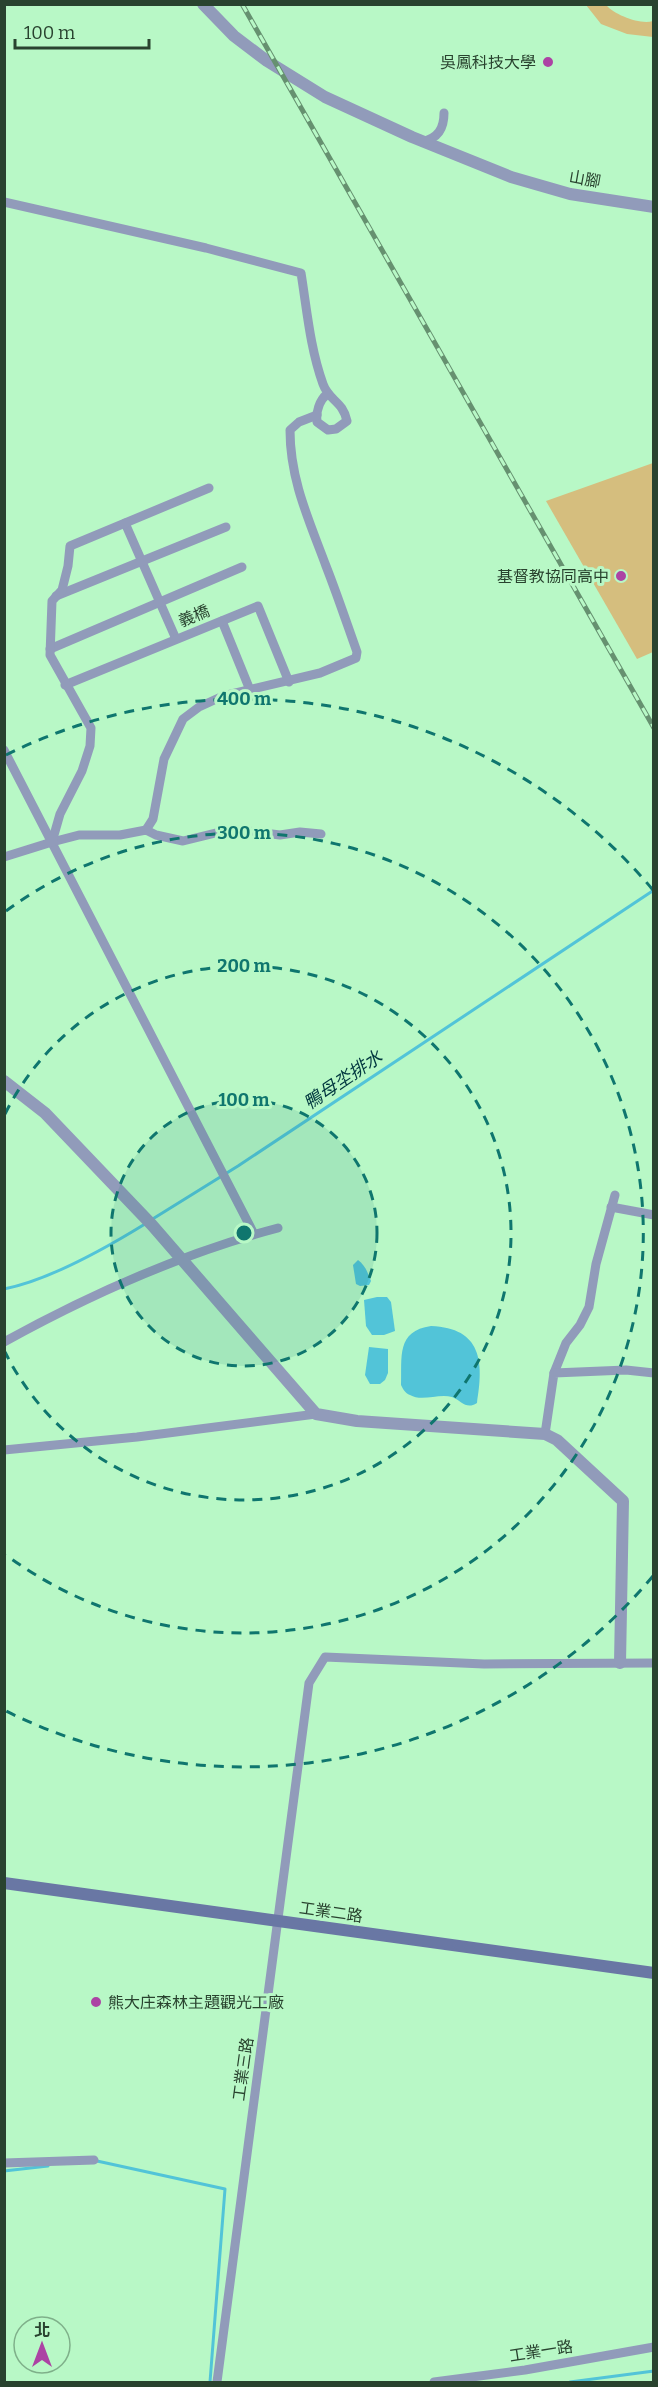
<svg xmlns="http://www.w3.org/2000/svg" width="658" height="2387" font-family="Bitter,'Noto Sans TC',serif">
	<rect width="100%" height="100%" fill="#b8f8c6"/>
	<g fill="#d5be7e">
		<path d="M586,5H606C615,15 640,25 653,21V37L627,34L601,24Z"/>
		<path d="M653,463V652L637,659L546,501Z"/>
	</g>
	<g fill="#52c4d8">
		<path d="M358,1260C365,1265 368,1273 371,1281L369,1285L360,1286L356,1284L353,1265Z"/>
		<path d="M377,1297H387L391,1302L395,1331L384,1335H372L366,1326L364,1300Z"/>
		<path d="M431,1326C482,1328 484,1362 477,1403C466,1410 462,1401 452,1397C439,1393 422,1402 410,1395C405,1393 403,1389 401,1385C402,1357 396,1331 431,1326Z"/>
		<path d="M369,1347L388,1349V1373L385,1380L380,1384H370L365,1375Z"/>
	</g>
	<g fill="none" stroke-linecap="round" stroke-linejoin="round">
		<g stroke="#52c4d8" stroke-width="3">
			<path d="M151,1220L238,1166L654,890"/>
			<path d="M4,1289C50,1280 106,1248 145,1224"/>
			<path d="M97,2161L225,2189L210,2382"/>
			<path d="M4,2171L48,2166"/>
			<path d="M570,2382L654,2371"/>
		</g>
		<g stroke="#919bba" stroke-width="9">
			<path d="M422,142C438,138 444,129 444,113"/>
			<path d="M4,202L206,248L301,273C307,310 310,348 323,384C329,401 343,401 347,421L336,429L328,430L317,422C316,412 319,401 327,394"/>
			<path d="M125,523L176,639"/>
			<path d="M56,596L226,527"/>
			<path d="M222,621L250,690"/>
			<path d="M50,649L242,567"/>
			<path d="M65,685L258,606L289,682"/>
			<path d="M4,750L254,1234"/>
			<path d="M146,830L153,819L164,759L183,719L199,707L223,696L320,673L356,658L357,652C347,624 337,594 326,566C309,520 290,480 290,430L299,422L317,415"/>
			<path d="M52,842L79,835H120L146,830L156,835L183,841L232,829L280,835L300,832L321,834"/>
			<path d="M4,857L52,842L60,814L82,771L90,746L91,728L50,655L52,601L62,590L68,566L70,546L209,488"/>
			<path d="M611,1207L654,1215"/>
			<path d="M4,1342C91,1294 183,1253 278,1228"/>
			<path d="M554,1373L566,1343L580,1325L589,1307L596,1264L615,1195"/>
			<path d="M545,1434L554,1373L626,1370L654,1373"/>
			<path d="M4,1450L137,1437L316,1414"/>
			<path d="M4,2163L94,2160"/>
			<path d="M217,2382L309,1683L325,1657L484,1664L654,1663"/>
			<path d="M434,2382L525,2370L654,2347"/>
		</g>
		<g stroke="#919bba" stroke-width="12">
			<path d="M203,4L234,36L267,61L325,97L412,137L511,177L570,194L654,207"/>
			<path d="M4,1081L45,1113L152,1225L316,1414L357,1421L545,1434L557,1440L623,1501L620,1663"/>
		</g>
		<path stroke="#6977a4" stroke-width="12" d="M4,1883L654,1973"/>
		<defs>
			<path id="rail" d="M242,4L654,728"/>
		</defs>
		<use href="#rail" stroke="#669170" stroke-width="5"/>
		<use href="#rail" stroke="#b8f8c6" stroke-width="3" stroke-dasharray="9" stroke-linecap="butt"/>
	</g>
	<circle cx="244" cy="1233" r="133" fill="#0f766e" fill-opacity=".12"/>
	<g fill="none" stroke="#0f766e" stroke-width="3" stroke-dasharray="10 8">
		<circle cx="244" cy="1233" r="133"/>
		<path d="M5 1114A267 267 0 1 1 5 1352"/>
		<path d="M6 911A400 400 0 1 1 6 1555"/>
		<path d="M653 1576A534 534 0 0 1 6 1711M6 755A534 534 0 0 1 653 890"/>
	</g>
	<g fill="#ac43a4" stroke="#b8f8c6" stroke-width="2">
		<circle cx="548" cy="62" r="6"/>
		<circle cx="621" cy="576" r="6"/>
		<circle cx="96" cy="2002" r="6"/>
	</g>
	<g text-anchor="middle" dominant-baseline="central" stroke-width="6" stroke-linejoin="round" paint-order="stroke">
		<g font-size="16" fill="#29432f" stroke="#b8f8c6" text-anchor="end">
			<text x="536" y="62">吳鳳科技大學</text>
			<text x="609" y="576">基督教協同高中</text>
			<text x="108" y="2002" text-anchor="start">熊大庄森林主題觀光工廠</text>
		</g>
		<g font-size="16" fill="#29432f" stroke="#b8f8c6">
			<text transform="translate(585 179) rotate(10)">山腳</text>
			<text transform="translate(194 616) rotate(-22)">義橋</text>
			<text transform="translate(331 1912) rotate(8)">工業二路</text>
			<text transform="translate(243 2069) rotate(-82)">工業三路</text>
			<text transform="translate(541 2351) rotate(-9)">工業一路</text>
		</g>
		<g font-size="18" font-style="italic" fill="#00363e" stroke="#b8f8c6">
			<text transform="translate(343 1080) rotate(-34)">鴨母坔排水</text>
		</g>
	</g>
	<circle cx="244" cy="1233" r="9" fill="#0f766e" stroke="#b8f8c6" stroke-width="3"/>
	<g font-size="18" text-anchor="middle" font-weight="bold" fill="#0f766e" stroke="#b8f8c6" stroke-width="6" stroke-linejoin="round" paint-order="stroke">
		<text x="244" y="705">400 m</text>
		<text x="244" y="839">300 m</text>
		<text x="244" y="972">200 m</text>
		<text x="244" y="1106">100 m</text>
	</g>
	<rect width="658" height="2387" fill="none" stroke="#29432f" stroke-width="12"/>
	<g transform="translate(42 2345)"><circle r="28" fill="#b8f8c6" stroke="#7fb08a" stroke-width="1.5"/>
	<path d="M0-4.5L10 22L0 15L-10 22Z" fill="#ac43a4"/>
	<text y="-9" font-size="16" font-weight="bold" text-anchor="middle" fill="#29432f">北</text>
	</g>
	<path d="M15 39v9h134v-9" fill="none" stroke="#29432f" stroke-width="3"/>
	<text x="24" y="39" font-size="18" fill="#29432f" stroke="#b8f8c6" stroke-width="4.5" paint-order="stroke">100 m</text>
</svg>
